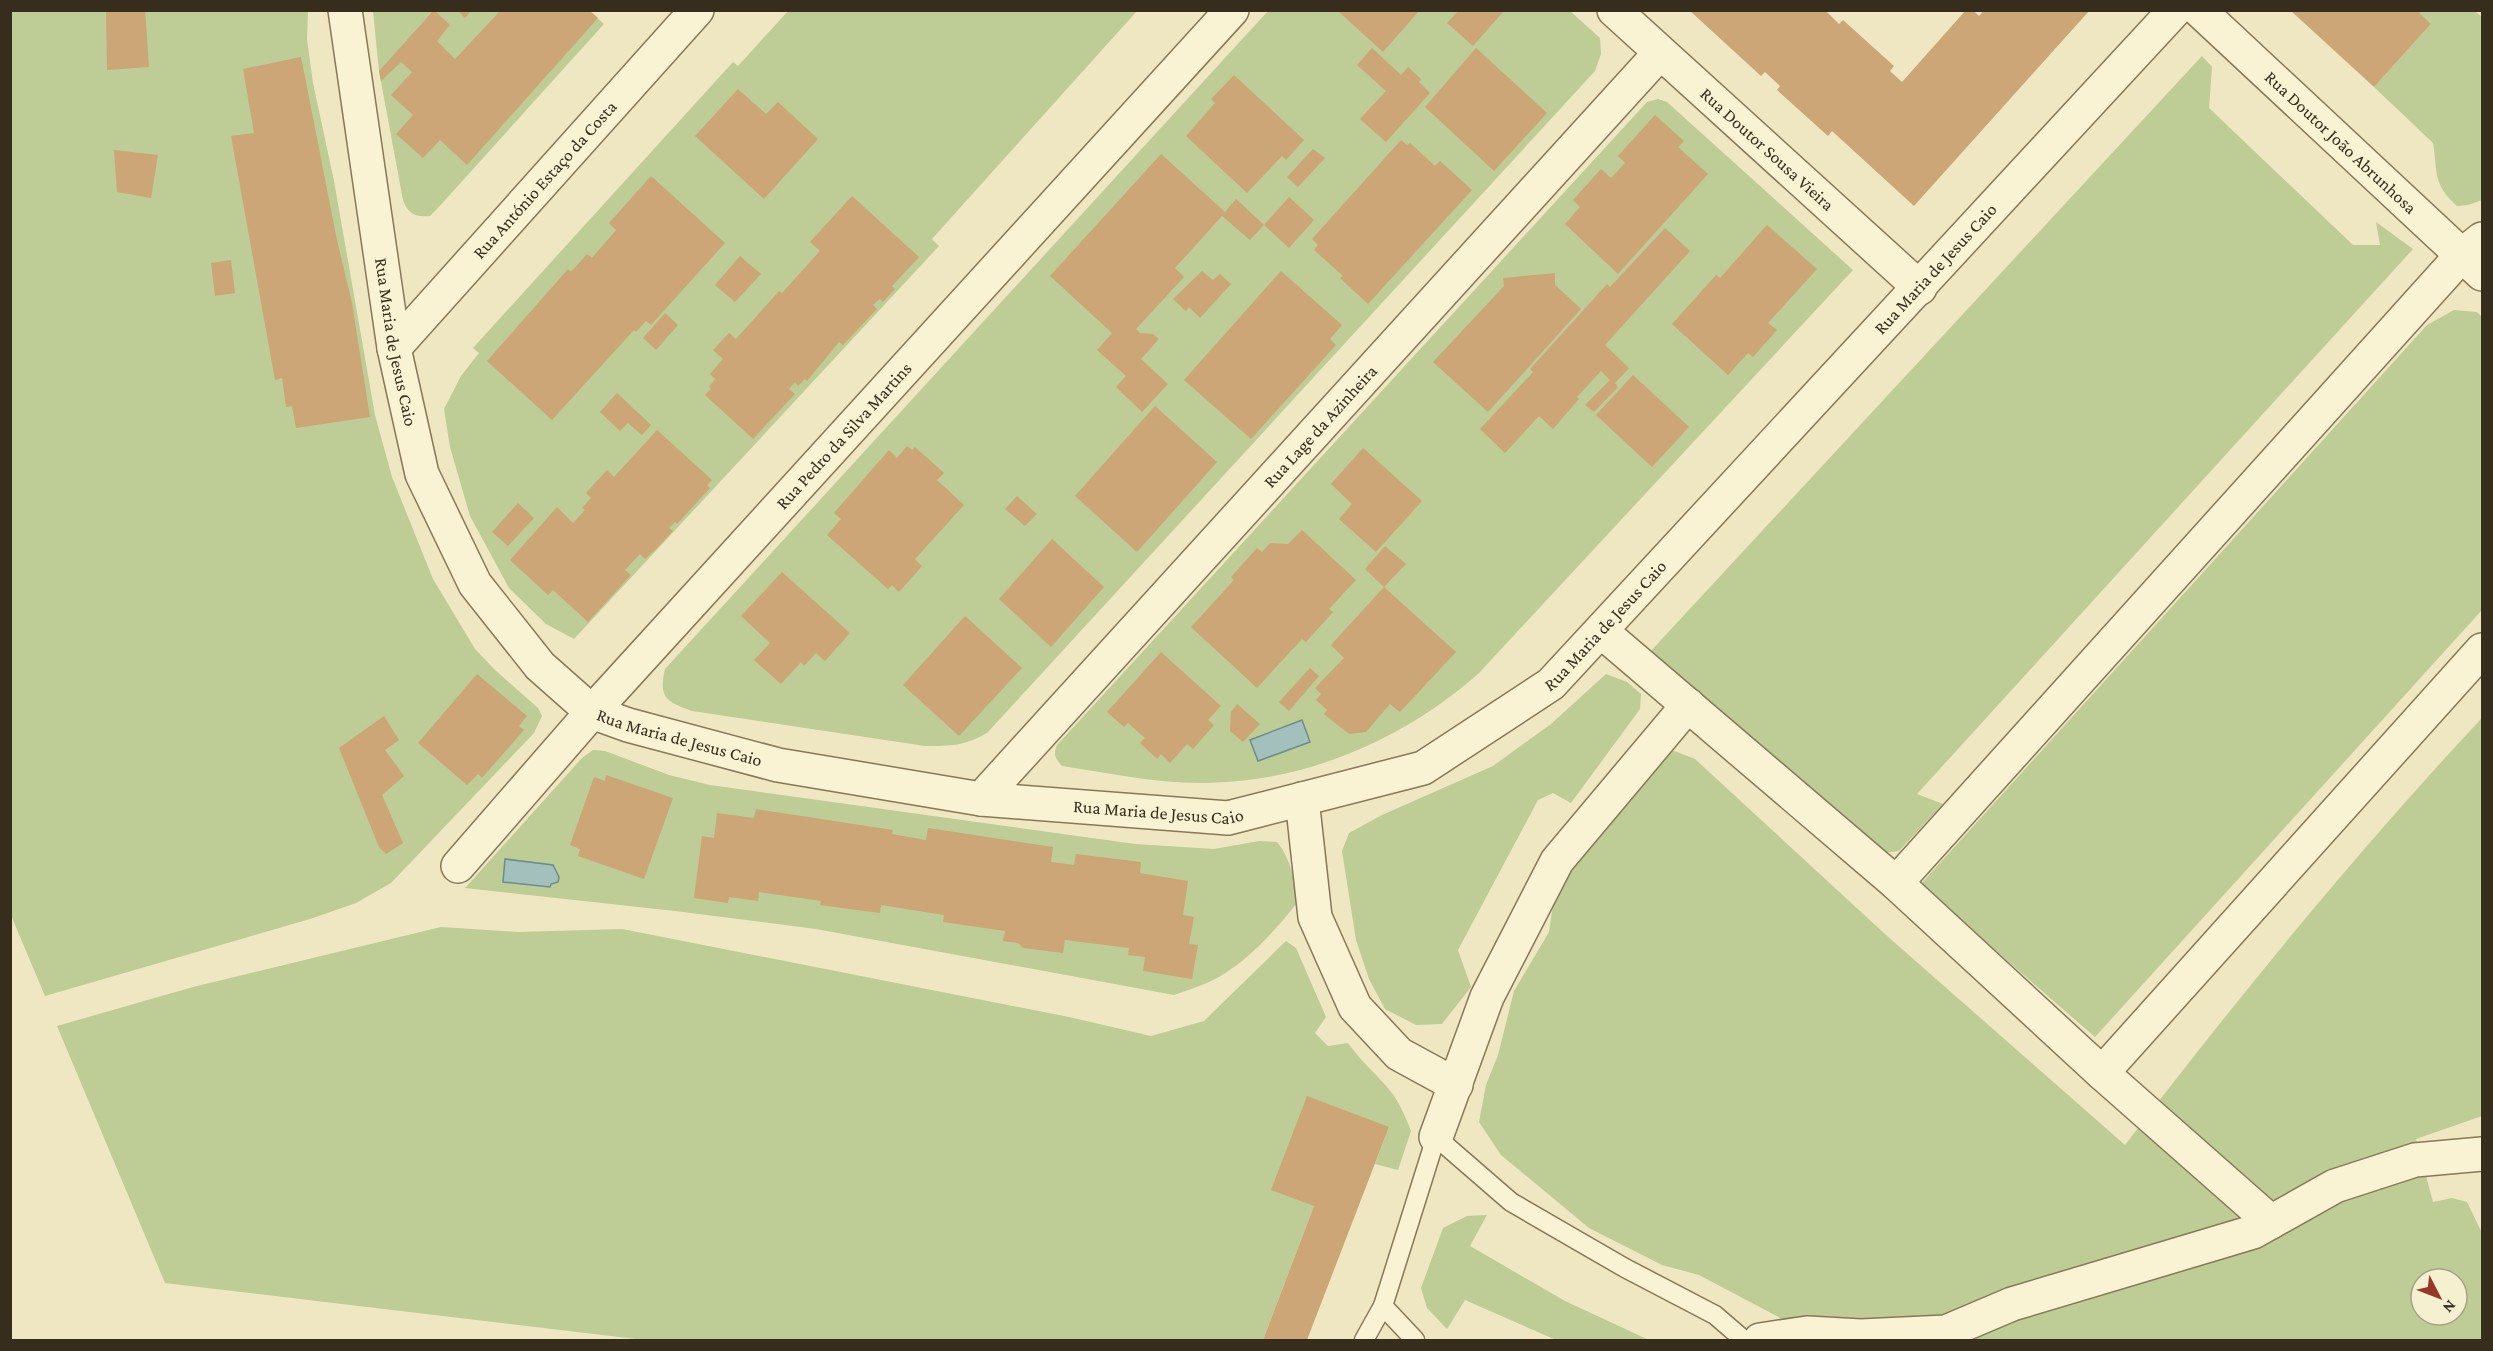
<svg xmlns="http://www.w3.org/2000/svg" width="2493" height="1351" font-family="'Crimson Pro',serif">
	<rect width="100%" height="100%" fill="#eee7c1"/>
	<g fill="#becc95" fill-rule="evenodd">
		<path d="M10,11H308L307,39L313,83L334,181L375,415L392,477L433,579L475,649L495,670L538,708L542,716L534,733L391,883L356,903L310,919L45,996L10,913Z"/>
		<path d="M373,11H589L604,24L437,209L430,216C415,217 408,214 403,200L379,71Z"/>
		<path d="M788,11H1137L932,239L939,246L574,639L546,624L509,588L470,516L450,447L444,409L461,376L479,353L473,348L733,62L738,66Z"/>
		<path d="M1268,11H1570L1600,38L1601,54L1595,71L987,733C964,746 951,746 925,746L692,711C667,702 658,698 665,669Z"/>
		<path d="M2416,11H2475L2482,17V200L2468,205L2457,206C2432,183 2438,173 2433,143L2374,87L2431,24Z"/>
		<path d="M2202,56L2212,67L2209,108L2353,245H2380L2376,222L2413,249L1917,794L1943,804L1899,851L1883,853L1649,653Z"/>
		<path d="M1658,99L1667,102L1853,270L1479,673C1405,739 1306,782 1206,783C1158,784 1109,773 1062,766C1055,758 1053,755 1057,745L1647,102Z"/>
		<path d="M2454,310L2477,312L2482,317V610L2095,1037L1920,885L2427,325Z"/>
		<path d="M1606,674L1627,682L1641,694L1640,709L1571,803L1553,793L1538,800L1458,950L1471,987L1442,1024L1416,1025L1385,1009L1369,979L1356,940L1342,851L1349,833L1382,815L1493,766L1551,724Z"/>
		<path d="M2482,718V1116L2416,1139L2433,1202L2452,1198L2467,1202L2482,1233V1340H1807V1332L1699,1275L1662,1265L1589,1228L1501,1155L1479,1122L1486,1085L1498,1055L1514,991L1549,932L1554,898L1581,857L1669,749L1695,759L1886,935L2125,1145C2238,998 2355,853 2482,718ZM2421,1279H2457V1315H2421Z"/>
		<path d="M593,750L605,751L669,775L710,785L1135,844L1214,849L1259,841L1277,842C1292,861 1294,879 1297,903C1273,933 1245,965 1209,982C1198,987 1185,991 1174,995L816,929L675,911L465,888L582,758Z"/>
		<path d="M441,927L518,932L622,929L1069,1017L1151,1036L1204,1021L1286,941L1296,948L1326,1017L1315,1033L1328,1046L1348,1043C1361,1062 1378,1075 1392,1093C1400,1104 1406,1118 1411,1131L1398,1170L1375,1164L1389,1127L1314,1206L1263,1340H644L165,1283L57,1026L193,987Z"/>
		<path d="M1487,1215L1470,1246L1565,1301L1649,1340H1556L1465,1300L1447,1329L1427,1308L1421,1288L1443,1228L1467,1216Z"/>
	</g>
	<g fill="#a4c0bc" stroke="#6b8e8a" stroke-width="1.5">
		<path d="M1302,720L1310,742L1258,761L1250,740Z"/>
		<path d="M505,859L553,865L559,877L558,882L551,884L550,887L503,882Z"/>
	</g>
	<g fill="#cca676">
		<path d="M106,10H145L149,67L107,70Z"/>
		<path d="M434,10L450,25L437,41L455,59L501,10H589L598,18L467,165L440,140L423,158L396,134L413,115L391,95L412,72L401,62L381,81L379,71Z"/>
		<path d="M457,10H472L465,18Z"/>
		<path d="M1337,10H1420L1383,52Z"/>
		<path d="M1459,10H1501L1503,12L1473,46L1447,23Z"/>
		<path d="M1689,10H1825L1839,24L1843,20L1894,66L1890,71L1902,82L1966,10H1973L1979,16L1984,10H2090L1914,206L1832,131L1828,136L1777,90L1780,86L1765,72L1761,76Z"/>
		<path d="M2290,10H2416L2431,24L2374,87Z"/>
		<path d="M1372,48L1401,75L1408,67L1421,79L1419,82L1430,93L1386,142L1360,119L1386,91L1357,65Z"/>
		<path d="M1476,48L1547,113L1494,171L1425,107Z"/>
		<path d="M301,57L337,240L352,303L370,417L296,428L292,406L286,407L282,378L275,380L231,136L254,133L243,69Z"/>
		<path d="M1234,75L1304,140L1286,160L1282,156L1247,193L1186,136L1215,103L1211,99Z"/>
		<path d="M738,89L766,114L778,102L818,139L764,199L695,136Z"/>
		<path d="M1655,115L1684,141L1678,147L1708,174L1618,274L1565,224L1580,207L1573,200L1601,169L1611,178L1625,163L1618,156Z"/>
		<path d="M1401,140L1407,145L1410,143L1435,166L1440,161L1472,190L1368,304L1340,278L1343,276L1314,250L1318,245L1312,239Z"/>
		<path d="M1313,149L1325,158L1298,187L1287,177Z"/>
		<path d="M114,150L158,155L151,198L117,192Z"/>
		<path d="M1161,154L1225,212L1236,199L1264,225L1250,240L1222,216L1175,268L1184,277L1136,329L1140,333L1153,334L1159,339L1141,359L1168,384L1142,412L1116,387L1126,376L1097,350L1112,333L1050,276Z"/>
		<path d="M651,176L725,243L651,325L646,321L636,332L634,330L552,420L487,361L568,269L571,272L587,254L592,258L616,230L609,223Z"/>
		<path d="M852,196L919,257L892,286L895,289L883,302L880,299L873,305L877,309L843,345L839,342L807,381L805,379L798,386L795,382L789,389L795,394L753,439L705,395L711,389L709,387L715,379L710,374L723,359L713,350L729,333L736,339L779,291L782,293L820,251L810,242Z"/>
		<path d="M1289,197L1314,220L1289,248L1264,225Z"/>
		<path d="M1767,225L1817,269L1768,323L1777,330L1753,357L1748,353L1728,375L1672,324L1716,275L1720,278Z"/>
		<path d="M1665,228L1690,251L1605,345L1629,368L1615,383L1618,387L1594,412L1585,405L1610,380L1601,371L1577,397L1579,399L1553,429L1539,416L1505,453L1480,429L1533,372L1530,369L1607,284L1610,287Z"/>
		<path d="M740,256L761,274L735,302L715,285Z"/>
		<path d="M231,260L235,293L215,296L211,263Z"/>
		<path d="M1202,271L1213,280L1220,274L1231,284L1200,318L1189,307L1186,311L1173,299Z"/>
		<path d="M1281,271L1342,325L1330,339L1336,345L1251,439L1184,380Z"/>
		<path d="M1555,273V285L1581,309L1488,412L1433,362L1504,286L1503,278Z"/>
		<path d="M665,313L678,325L656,350L643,338Z"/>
		<path d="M1633,375L1689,427L1652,467L1596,415Z"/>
		<path d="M617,393L651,425L642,435L628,423L620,431L600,412Z"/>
		<path d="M1155,406L1217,462L1137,552L1075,496Z"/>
		<path d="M657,430L712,480L707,485L710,488L677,524L675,522L669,528L673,531L656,549L645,559L640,554L625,570L631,575L588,622L553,590L548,595L510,560L557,507L573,523L585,510L582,508L591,498L586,493L607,470L614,477Z"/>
		<path d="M907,446L912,450L915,447L944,473L937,480L964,505L915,559L922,566L899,592L892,585L888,589L827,535L841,519L834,513L889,450L897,458Z"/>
		<path d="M1363,448L1422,501L1376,552L1339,519L1352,504L1331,484Z"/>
		<path d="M1017,496L1037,514L1025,526L1005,509Z"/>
		<path d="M518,503L534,518L508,546L492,532Z"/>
		<path d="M1302,530L1356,580L1329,609L1333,612L1306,642L1302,639L1257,688L1191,627L1234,580L1231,577L1257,548L1262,552L1270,543L1288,544Z"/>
		<path d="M1052,539L1104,587L1051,647L999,599Z"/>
		<path d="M1385,546L1406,564L1384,587L1456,652L1400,712L1390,704L1366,732L1349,734L1324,714L1327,710L1316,700L1321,694L1315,688L1344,658L1331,645L1384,587L1365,569Z"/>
		<path d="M782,572L850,633L825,661L816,653L804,666L801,662L781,684L754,660L770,643L741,616Z"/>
		<path d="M965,616L1022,668L959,736L903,685Z"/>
		<path d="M1161,652L1221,706L1208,720L1214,725L1193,749L1187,744L1170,763L1161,754L1157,759L1140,743L1145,738L1128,723L1124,727L1107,712Z"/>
		<path d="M1310,668L1319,676L1289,711L1279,702Z"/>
		<path d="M477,674L527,716L519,726L524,730L482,778L478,774L467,785L418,743Z"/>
		<path d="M1237,704L1260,724L1243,742L1230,731L1231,712Z"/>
		<path d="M384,716L399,740L385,750L404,776L382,795L403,843L386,854L379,847L339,748Z"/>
		<path d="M606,775L673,798L644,879L578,856L580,849L570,845L594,777L605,781Z"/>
		<path d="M756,809L893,830L892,834L926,840L928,828L1053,847L1051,862L1074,865L1076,854L1141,862L1140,873L1188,881L1183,915L1194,917L1189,944L1198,945L1192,979L1143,971L1145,957L1128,955L1129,948L1065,940L1063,953L1023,948L1018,943L1003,941L1005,931L943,922L944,915L881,905L880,913L820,905L821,901L759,892L758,901L729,897L728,903L694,898L702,836L714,838L717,813L754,818Z"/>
		<path d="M1307,1096L1389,1127L1307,1340H1263L1314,1206L1271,1190Z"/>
	</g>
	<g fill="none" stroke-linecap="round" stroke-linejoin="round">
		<defs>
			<g id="service">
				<path d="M1364,1340L1383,1306"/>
				<path d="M1415,1340L1383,1306L1436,1137L1511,1202L1625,1268L1715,1315L1744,1340"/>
			</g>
			<g id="minor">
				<path id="s1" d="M345,10L394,348L422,474L475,584L540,666L592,712L628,725L778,765L981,799L1228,818L1423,768L1551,684L2175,10"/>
				<path id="s2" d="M1614,10L1920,288"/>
				<path id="s3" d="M2199,10L2482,274"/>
				<path id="s4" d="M394,348L697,10"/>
				<path d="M1601,631L1896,883L2102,1073L2482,650"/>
				<path id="s5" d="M981,799L1660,53"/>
				<path d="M1302,799L1315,917L1355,1007L1399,1054L1456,1085"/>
				<path id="s6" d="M458,866L592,712L1232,10"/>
				<path d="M1896,883L2462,255L2482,239"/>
				<path d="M2102,1073L2271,1222"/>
				<path d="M1436,1137L1487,997L1557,861L1688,705"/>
				<path d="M1760,1340L1807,1333L1861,1336L1946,1332L2012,1304L2253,1232L2335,1186L2415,1160L2482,1154"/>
			</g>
		</defs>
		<use href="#service" stroke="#877858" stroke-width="21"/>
		<use href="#minor" stroke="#877858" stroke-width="36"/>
		<use href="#service" stroke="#f9f3d4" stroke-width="18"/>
		<use href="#minor" stroke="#f9f3d4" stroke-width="33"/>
	</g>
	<g text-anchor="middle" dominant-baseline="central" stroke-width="4.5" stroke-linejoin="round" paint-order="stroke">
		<g font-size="18" fill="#372d1d" stroke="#f5f0d0">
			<text stroke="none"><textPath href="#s3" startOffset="194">Rua Doutor João Abrunhosa</textPath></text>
			<text stroke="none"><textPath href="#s2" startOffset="207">Rua Doutor Sousa Vieira</textPath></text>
			<text stroke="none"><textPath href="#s4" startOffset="226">Rua António Estaço da Costa</textPath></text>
			<text stroke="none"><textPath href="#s1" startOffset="2334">Rua Maria de Jesus Caio</textPath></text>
			<text stroke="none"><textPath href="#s1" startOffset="336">Rua Maria de Jesus Caio</textPath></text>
			<text stroke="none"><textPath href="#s5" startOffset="504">Rua Lage da Azinheira</textPath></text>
			<text stroke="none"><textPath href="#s6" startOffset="578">Rua Pedro da Silva Martins</textPath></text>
			<text stroke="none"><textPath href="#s1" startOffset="1848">Rua Maria de Jesus Caio</textPath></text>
			<text stroke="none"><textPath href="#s1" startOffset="858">Rua Maria de Jesus Caio</textPath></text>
			<text stroke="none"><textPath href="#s1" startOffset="1344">Rua Maria de Jesus Caio</textPath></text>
		</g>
	</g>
	<rect width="2493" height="1351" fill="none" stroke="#372d1d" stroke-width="24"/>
	<g transform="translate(2439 1297) rotate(132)"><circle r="28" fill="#f5f0d0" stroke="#a9a288" stroke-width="1.5"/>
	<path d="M0-4.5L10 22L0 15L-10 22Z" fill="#963728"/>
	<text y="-9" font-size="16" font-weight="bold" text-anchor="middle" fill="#372d1d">N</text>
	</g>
</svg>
